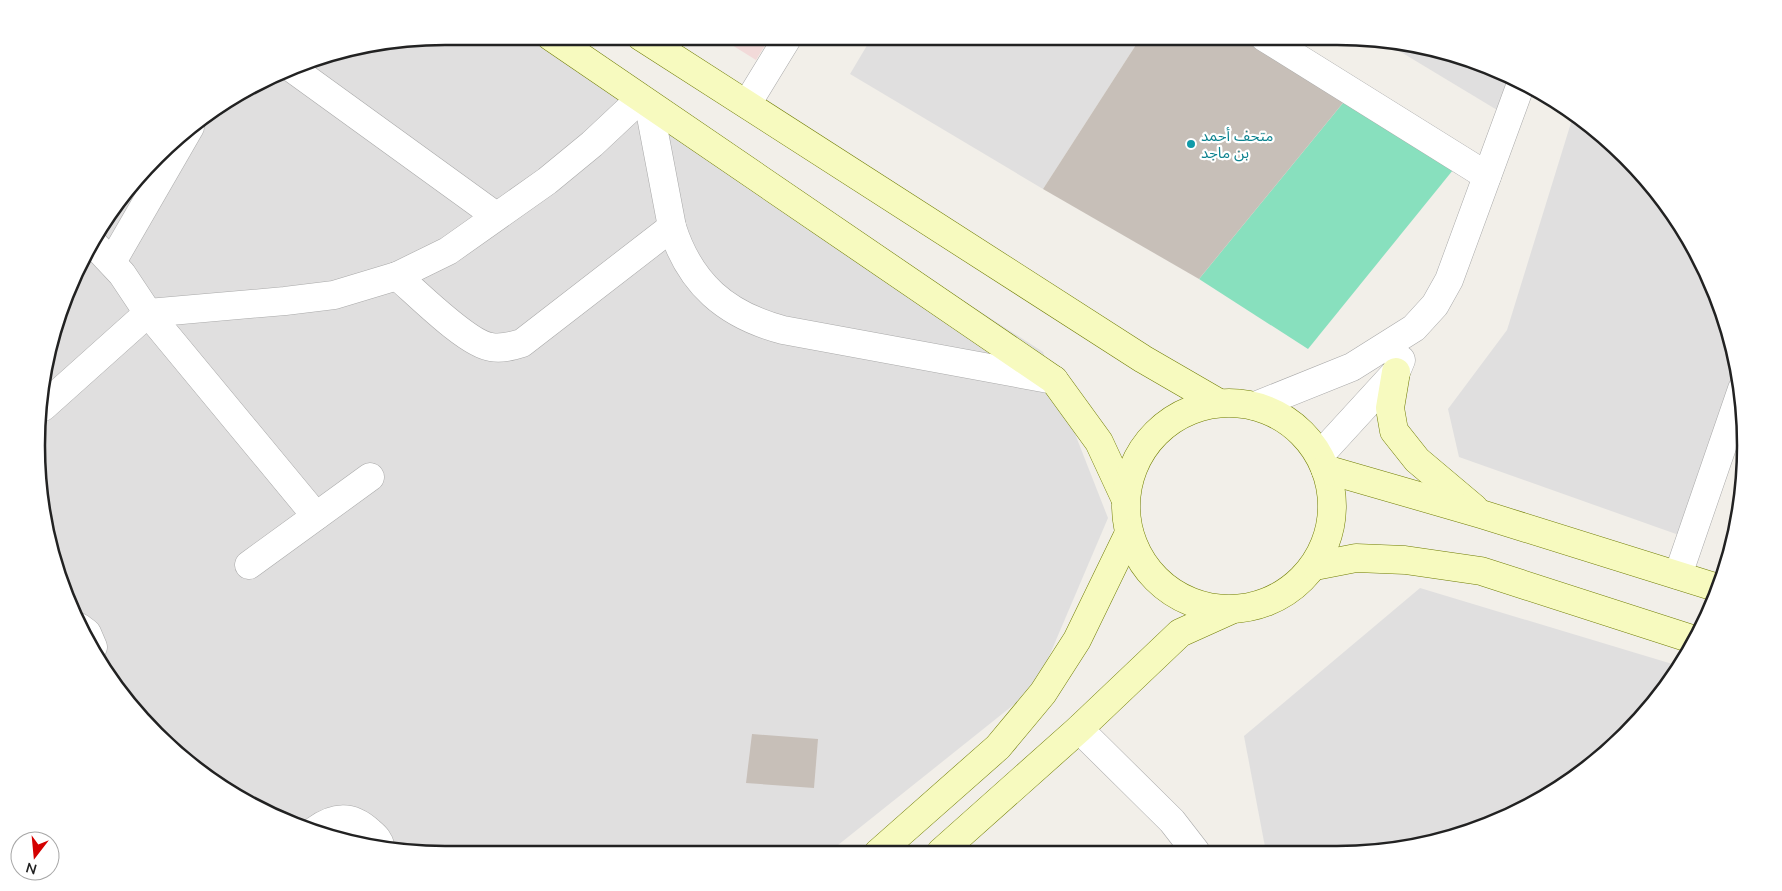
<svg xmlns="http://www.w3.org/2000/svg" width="1782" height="891" font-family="Mulish,'Noto Sans Arabic',sans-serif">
	<rect width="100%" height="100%" fill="#f2efe9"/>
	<g fill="#e0dfdf">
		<path d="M446,36H552L1043,352L1108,518L1036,687L828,853L419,854L340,841L265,813L156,735L78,626L40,499L44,365L68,289L105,218L196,121L314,58Z"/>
		<path d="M872,37H1141L1043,189L850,74Z"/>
		<path d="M1381,40L1442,50L1517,78V122Z"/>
		<path d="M1574,113L1585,121L1644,175L1691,241L1724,314L1742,390L1693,540L1459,457L1448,409L1507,330Z"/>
		<path d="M1420,588L1679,666L1661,695L1585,770L1493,824L1390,851L1266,852L1244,736Z"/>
	</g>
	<path fill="#f2dad9" d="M719,37H770L756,60Z"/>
	<path fill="#88e0be" d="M1347,98L1453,170L1308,349L1199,279Z"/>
	<g fill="#c7bfb8">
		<path d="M1141,37H1247L1347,98L1199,279L1043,189Z"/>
		<path d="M752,734L818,739L814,788L746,783Z"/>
	</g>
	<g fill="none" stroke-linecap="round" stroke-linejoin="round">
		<defs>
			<g id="street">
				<path d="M1264,37L1487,176"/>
				<path d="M293,69L496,216"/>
				<path d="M747,104L788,37"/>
				<path d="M649,106L672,227C690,284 726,315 783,330L1054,380"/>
				<path d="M92,242L122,274L148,313L316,516"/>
				<path d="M112,262L190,127"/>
				<path d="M397,276C417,293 467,344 491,347C502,349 512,346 522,343L672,227"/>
				<path d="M1255,406L1352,367L1414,328L1435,305L1449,280L1522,81"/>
				<path d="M43,407L148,313L285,301L334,295L397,276L448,251L547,181L592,144L640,99"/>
				<path d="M1320,455L1396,372L1401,360"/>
				<path d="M249,565L370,477"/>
				<path d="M1678,575L1742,389"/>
				<path d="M79,627L87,633L93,647"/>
				<path d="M1079,729L1172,821L1196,852"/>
				<path d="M314,831C334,816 351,814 370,832C376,837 379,840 381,848"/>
			</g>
			<g id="secondary">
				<path d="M550,36L1054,380L1099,442L1125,498"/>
				<path d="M640,36L1143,359L1219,403"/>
				<path d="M1396,372L1390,408L1394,431L1417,460L1474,508"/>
				<circle cx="1229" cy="506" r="103"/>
				<path d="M1325,469L1481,514L1718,588"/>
				<path d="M1315,566L1356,558L1405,560L1481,571L1695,640"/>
				<path d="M941,852L1079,729L1180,633L1231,610"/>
				<path d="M878,853L998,747L1043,693L1077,640L1129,533"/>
			</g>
		</defs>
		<use href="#street" stroke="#a9a9a9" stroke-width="29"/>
		<use href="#secondary" stroke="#707d05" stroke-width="29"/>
		<use href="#street" stroke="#fff" stroke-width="28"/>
		<use href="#secondary" stroke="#f7fabf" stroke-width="28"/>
	</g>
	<circle fill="#0f9aa8" stroke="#fff" stroke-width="2" cx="1191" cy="144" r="5"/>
	<g text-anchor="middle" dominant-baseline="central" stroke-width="4.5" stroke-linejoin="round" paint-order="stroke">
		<g font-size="15" fill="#0d838f" stroke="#fff" text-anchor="start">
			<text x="1201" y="135">متحف أحمد<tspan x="1201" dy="17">بن ماجد</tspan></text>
		</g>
	</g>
	<path d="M0 0H1782V891H0ZM445 45H1337A400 400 0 0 1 1737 445V446A400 400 0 0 1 1337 846H445A400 400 0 0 1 45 446V445A400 400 0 0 1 445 45Z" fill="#fff" fill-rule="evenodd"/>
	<path fill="none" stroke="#222" stroke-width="2.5" d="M445 45H1337A400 400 0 0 1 1737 445V446A400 400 0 0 1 1337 846H445A400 400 0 0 1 45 446V445A400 400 0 0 1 445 45Z"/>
	<g transform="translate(35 856) rotate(196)"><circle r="24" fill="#ffffff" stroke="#a7a7a7"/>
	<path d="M0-4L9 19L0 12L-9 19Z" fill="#d40000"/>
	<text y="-8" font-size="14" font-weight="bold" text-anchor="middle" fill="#222222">N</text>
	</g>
</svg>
